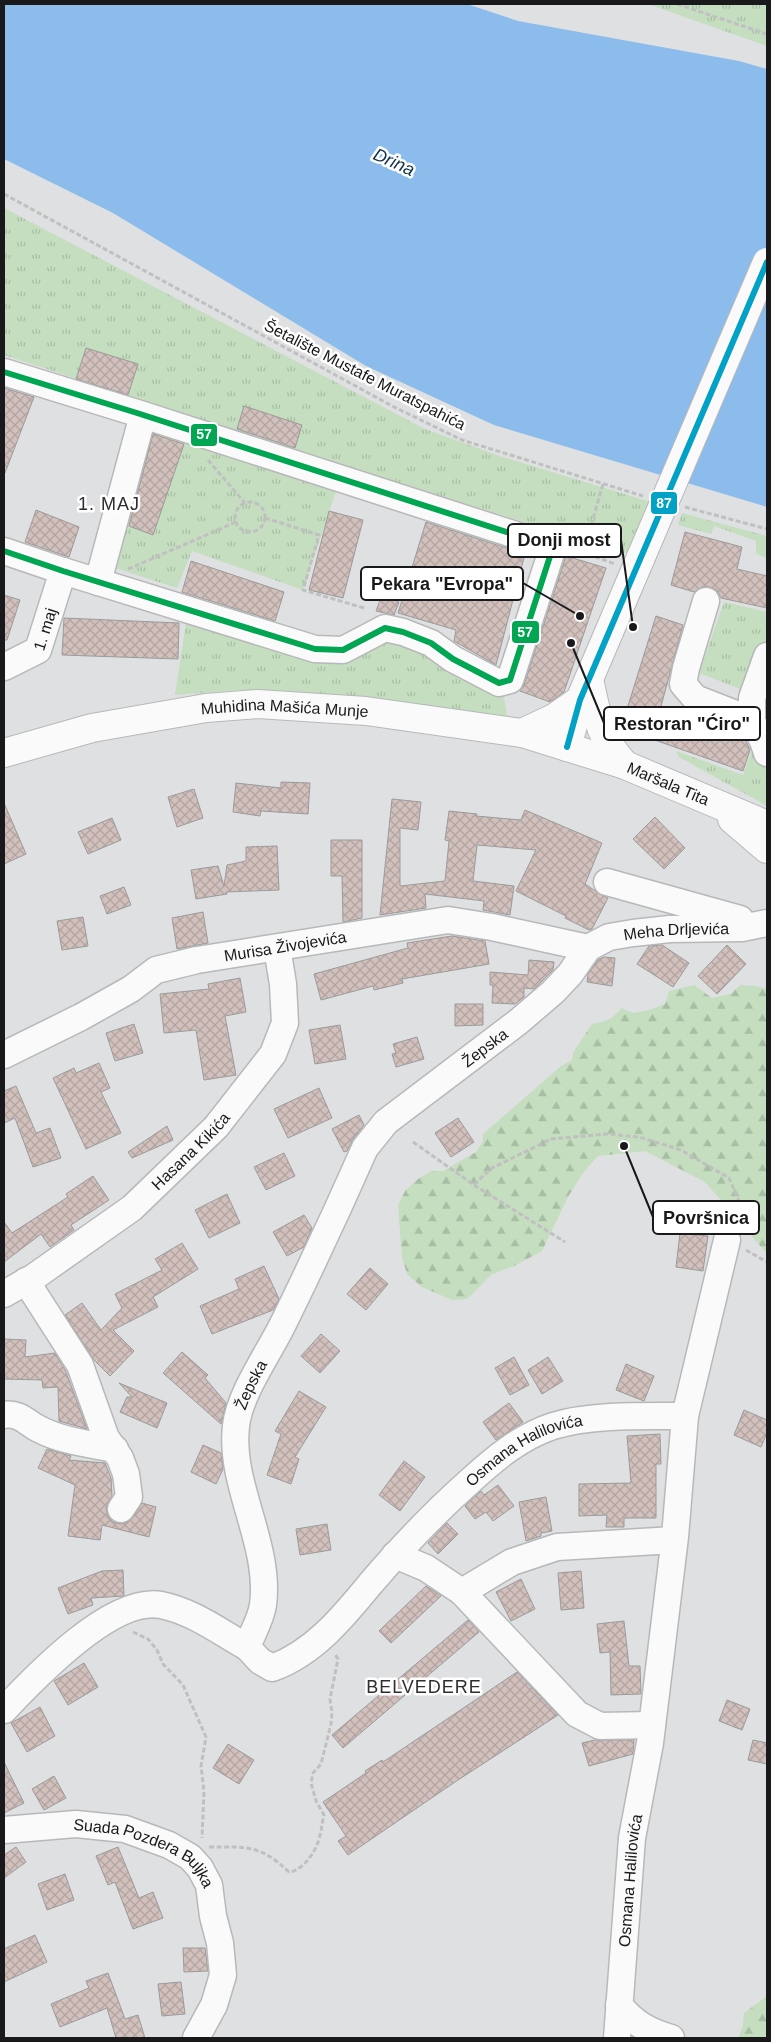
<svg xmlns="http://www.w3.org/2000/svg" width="771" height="2042" font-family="Helvetica,sans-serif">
	<defs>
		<pattern id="grass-tufts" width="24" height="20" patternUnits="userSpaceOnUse" patternTransform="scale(1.25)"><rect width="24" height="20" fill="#c4debf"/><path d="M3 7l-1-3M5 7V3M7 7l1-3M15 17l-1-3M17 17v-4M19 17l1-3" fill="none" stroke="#a8bea4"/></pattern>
		<pattern id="forest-firs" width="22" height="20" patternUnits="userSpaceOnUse" patternTransform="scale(1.25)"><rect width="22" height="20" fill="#c4debf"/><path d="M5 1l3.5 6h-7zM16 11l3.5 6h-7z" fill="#a8bea4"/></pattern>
		<pattern id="building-cross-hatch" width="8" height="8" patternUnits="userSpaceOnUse" patternTransform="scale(1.25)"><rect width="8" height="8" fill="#d1c0bc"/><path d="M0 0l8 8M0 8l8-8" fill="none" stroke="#b3a4a1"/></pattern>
	</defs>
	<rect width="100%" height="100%" fill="#dfe0e2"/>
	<g fill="url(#grass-tufts)">
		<path d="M648,4H767V46Z"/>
		<path d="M4,208L425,429L500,456L651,502L632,555L388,480L4,355Z"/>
		<path d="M149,424L339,482L303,590L192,551L177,588L109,566Z"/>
		<path d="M682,513L767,536V559L756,553V541L714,526L711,534L678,525Z"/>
		<path d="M724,602L767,612V639L748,692L699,673Z"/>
		<path d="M187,616L320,657L386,640H404L486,683L504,697L507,717L311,693L239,690L175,695Z"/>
		<path d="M757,735L767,770V806L679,757L676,751L743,775Z"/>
	</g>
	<g fill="url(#forest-firs)">
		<path d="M694,985L712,998L731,994L740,985L756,986L767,989V1254L705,1182L645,1151L598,1156L583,1173L568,1197L542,1251L514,1266L492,1274L467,1299L452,1300L422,1287L407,1274L402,1257L398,1205L405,1191L418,1179L432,1171H443L476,1152L483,1141V1134L561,1066L572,1060L574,1051L592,1024C604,1022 614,1019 621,1008L633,1013L649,1010L665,1004L669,991Z"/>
		<path d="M767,1996V2038H738L743,2025L744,2013Z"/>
	</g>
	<path fill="#8cbceb" d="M4,4H467L518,21L739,61L767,69V507L494,425L366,366L113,213L4,159Z"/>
	<g fill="url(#building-cross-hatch)" stroke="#9b9b9b">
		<path d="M86,348L138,364L128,395L76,379Z"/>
		<path d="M4,388L34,397L5,473H4Z"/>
		<path d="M244,406L302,425L295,448L237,429Z"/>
		<path d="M153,434L184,444L153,535L129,526Z"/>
		<path d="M36,510L79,527L69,557L25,542Z"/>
		<path d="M329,511L363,520L343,598L309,590Z"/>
		<path d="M426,522L525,554L496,665L454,641L456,630L398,613Z"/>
		<path d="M685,532L742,547L737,569L767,576V608L721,598L717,590L710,587H702L694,592L671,585Z"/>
		<path d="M566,556L606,568L564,692L550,702L520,691L524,685Z"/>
		<path d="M191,561L284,592L275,621L182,592Z"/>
		<path d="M4,595L20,600L7,640H4Z"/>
		<path d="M382,595L399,602L394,615L376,611Z"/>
		<path d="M656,616L683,625L660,710L745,739L750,750L743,771L629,731L624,727L623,722Z"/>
		<path d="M64,618L179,623L178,659L62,655Z"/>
		<path d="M281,782L310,783L308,814L261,811L260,816L233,812L236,783L281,788Z"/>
		<path d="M194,789L203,818L177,827L168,797Z"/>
		<path d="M392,799L421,802L418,830L400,828V886L445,881L449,841L445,840L449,811L477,814L476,816L521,820L525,810L602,843L585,884L603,896L608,898L592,929L589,930L565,918L566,916L516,891L536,850L477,845L473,881L514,886L510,915L483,910L484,901L425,894L426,908L380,915Z"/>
		<path d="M4,803L26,854L4,864Z"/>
		<path d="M655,817L685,848L664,869L633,839Z"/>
		<path d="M112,818L121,840L88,854L78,832Z"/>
		<path d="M331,840H362V918L343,922L342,876H331Z"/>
		<path d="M277,846L279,890L226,892L227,894L196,899L191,870L218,866L224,886L227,865L246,861V847Z"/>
		<path d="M124,887L131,905L107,914L100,896Z"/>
		<path d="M203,912L208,943L177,949L172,918Z"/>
		<path d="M83,917L88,946L62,950L57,921Z"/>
		<path d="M452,936L485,941L489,964L402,979L403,983L374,990L373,986L321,1000L314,974L408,948L407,943Z"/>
		<path d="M662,945L689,963L673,987L637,964L649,946Z"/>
		<path d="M727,945L746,964L717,994L698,976Z"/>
		<path d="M604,957L615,958L612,986L587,982L588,974L598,960Z"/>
		<path d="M529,960L554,962L553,970L534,989L524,988V997L515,1004L492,1003L493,985H490V972L528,975Z"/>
		<path d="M240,978L246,1012L225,1016L236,1075L204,1080L196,1030L164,1033L160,994L209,989L208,984Z"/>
		<path d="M455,1004H483V1025L455,1026Z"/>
		<path d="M134,1024L143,1053L115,1061L106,1033Z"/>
		<path d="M340,1025L346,1059L315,1064L309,1030Z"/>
		<path d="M417,1037L424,1059L396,1067L392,1054L396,1053L393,1044Z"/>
		<path d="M99,1063L110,1088L101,1092L121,1133L86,1149L53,1078L74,1068L76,1073Z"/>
		<path d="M16,1086L36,1133L50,1128L61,1158L33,1167L15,1118L4,1123V1091Z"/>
		<path d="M319,1088L332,1118L288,1138L274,1109Z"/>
		<path d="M359,1115L364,1125L353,1139L347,1151L344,1152L332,1129Z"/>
		<path d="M458,1118L474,1142L451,1157L435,1133Z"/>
		<path d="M167,1126L173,1140L132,1158L128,1152Z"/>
		<path d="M284,1153L295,1176L266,1190L254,1167Z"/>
		<path d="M93,1176L109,1200L71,1225L74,1230L50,1247L41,1234L4,1262V1222L12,1233L68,1197L66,1194Z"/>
		<path d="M227,1194L240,1223L209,1238L195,1210Z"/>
		<path d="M304,1215L312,1228L304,1247L287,1256L273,1232Z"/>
		<path d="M680,1233L708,1236L703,1271L676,1267Z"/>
		<path d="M182,1243L198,1269L153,1297L158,1307L113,1330L134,1351L110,1376L94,1360L65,1315L82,1303L101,1330L122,1308L115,1294L162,1270L155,1259Z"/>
		<path d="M264,1266L279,1299L273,1310L212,1334L200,1306L239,1289L235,1279Z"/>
		<path d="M370,1268L388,1284L366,1310L347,1294Z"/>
		<path d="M321,1334L340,1351L320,1373L301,1356Z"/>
		<path d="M4,1339L26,1340L25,1357L55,1353L66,1372L87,1429L59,1421L58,1387L43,1388L42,1380L4,1379Z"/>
		<path d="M182,1352L208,1375L205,1378L226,1403L221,1424L163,1373Z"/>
		<path d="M514,1357L529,1385L510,1395L495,1368Z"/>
		<path d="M548,1357L563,1381L542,1394L528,1370Z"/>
		<path d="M626,1364L654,1376L644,1401L616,1390Z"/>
		<path d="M119,1383L167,1403L157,1428L120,1412L127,1397H132Z"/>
		<path d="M299,1391L326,1407L295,1457L299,1459L291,1484L267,1475L281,1434L275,1431Z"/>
		<path d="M509,1403L523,1422L496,1440L483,1422Z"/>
		<path d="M744,1410L767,1420V1433L761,1447L734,1435Z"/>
		<path d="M660,1434L661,1464H656V1518H624V1527H606L607,1515L579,1516V1484L631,1483L627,1436Z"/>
		<path d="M203,1445L221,1453L223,1469L216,1484L191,1472Z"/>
		<path d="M47,1449L71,1456L69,1460L105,1463L111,1478L112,1496L106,1509L108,1516L113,1522L121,1524L128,1522L133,1517L142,1503L156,1507L149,1537L102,1525L100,1540L68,1536L75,1485L38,1468Z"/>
		<path d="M404,1461L425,1477L400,1511L379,1495Z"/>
		<path d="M498,1485L514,1506L493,1521L486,1512L475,1519L465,1506L481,1491L484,1495Z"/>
		<path d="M546,1497L552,1531L541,1533V1536L526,1541L519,1502Z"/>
		<path d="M447,1523L458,1534L438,1554L428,1543Z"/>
		<path d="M327,1524L331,1550L300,1555L296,1529Z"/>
		<path d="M123,1570L124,1596L91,1598L93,1605L68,1614L58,1588L102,1571Z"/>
		<path d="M581,1571L584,1608L561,1610L558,1573Z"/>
		<path d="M521,1579L535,1609L511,1621L496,1592Z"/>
		<path d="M426,1586L441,1596L391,1643L379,1631Z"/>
		<path d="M468,1620L479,1632L343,1748L332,1735Z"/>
		<path d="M624,1621L629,1666H640L641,1694L611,1695L610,1652L600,1653L597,1624Z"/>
		<path d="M84,1663L98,1687L68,1705L54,1681Z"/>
		<path d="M517,1672L558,1715L455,1782L348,1855L338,1841L346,1836L323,1802L366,1773L365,1771L382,1760L383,1762Z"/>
		<path d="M727,1700L750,1709L742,1730L719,1721Z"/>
		<path d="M40,1707L55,1736L27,1752L11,1723Z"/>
		<path d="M595,1740H634L633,1754L589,1766L582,1743Z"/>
		<path d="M753,1740L767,1743V1764L748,1760Z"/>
		<path d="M228,1744L254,1760L239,1784L213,1768Z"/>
		<path d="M4,1762L24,1803L4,1813Z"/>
		<path d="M54,1776L66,1798L44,1810L32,1789Z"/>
		<path d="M16,1847L26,1862L4,1878V1855Z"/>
		<path d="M118,1847L139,1898L153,1892L163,1918L133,1929L115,1882L108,1885L96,1856Z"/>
		<path d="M65,1874L74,1900L47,1910L38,1884Z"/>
		<path d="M35,1935L47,1962L4,1982V1949Z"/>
		<path d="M183,1948H205L208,1971L184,1972Z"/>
		<path d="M108,1973L125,2019L138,2015L145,2038H116L107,2008L60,2027L51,2004L89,1988L86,1981Z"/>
		<path d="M181,1982L185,2014L162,2016L158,1984Z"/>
	</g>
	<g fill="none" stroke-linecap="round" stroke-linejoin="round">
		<defs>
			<g id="minor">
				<path d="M4,372L137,413L553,547L510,680L499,683L453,659L431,643L403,632L385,628L343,650L315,649L63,571L4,551"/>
				<path d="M98,582L143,415"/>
				<path d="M706,601L686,668L683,684L695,698L746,718C758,727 763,739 767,753"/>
				<path id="s1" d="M4,667L38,650L63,571"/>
				<path d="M752,723V698L767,656"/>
				<path d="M607,882L740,919"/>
				<path id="s2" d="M4,1055L81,1017L131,989L156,970L197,960L448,920L492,927L588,948"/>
				<path d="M26,1281L80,1365L106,1438L120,1458L126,1474L129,1497L121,1509"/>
				<path id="s3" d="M4,1294L34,1277L132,1208L216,1127L273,1054L285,1023L283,984L277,948"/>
				<path d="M4,1415C19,1412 27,1423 39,1429C62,1441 89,1444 115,1449"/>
				<path d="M395,1555L426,1568L462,1592L577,1714L600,1726L652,1725"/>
				<path d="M462,1592L512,1562L557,1547L674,1540"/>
				<path id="s4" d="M247,1647L260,1661L272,1668C314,1653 344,1616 371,1583C402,1547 434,1513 469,1482C494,1459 520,1437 553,1426C591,1414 646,1416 685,1416"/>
				<path id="s5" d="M4,1710C35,1677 112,1596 161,1605C192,1611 220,1632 247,1647C252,1634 261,1619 263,1605C271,1544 229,1485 236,1426C239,1395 268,1354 282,1326C311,1267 339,1207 365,1148L386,1122L518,1022L553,992L570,974L588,948L609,937L633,933L670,929L742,928L767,923"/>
				<path id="s6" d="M4,1830L76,1824L125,1829L169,1845L190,1857L200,1868L209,1885L213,1916L220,1943L223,1975L214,2005L196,2038"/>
				<path d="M619,2005C635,2024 648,2031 671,2038"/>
				<path id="s7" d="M617,2038L632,1838L650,1743L675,1537L685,1416L727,1240"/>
			</g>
			<g id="major">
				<path d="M589,679C597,715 599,737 625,765"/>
				<path d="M522,733L554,718L580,700"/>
				<path d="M567,747L580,700L641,557"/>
				<path id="s8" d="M4,753L92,728L206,708L258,704L366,711L522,733L625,765L767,825"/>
				<path d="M732,819L767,849"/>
			</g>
		</defs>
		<use href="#minor" stroke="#b7b8b9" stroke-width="29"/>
		<use href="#major" stroke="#b7b8b9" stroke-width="30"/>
		<g stroke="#c0c0c1" stroke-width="3" stroke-dasharray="5 2.5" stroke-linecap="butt">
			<path d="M677,4L767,34"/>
			<path d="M4,194L394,407L462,440L643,496"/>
			<path d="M208,460L245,503"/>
			<circle cx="250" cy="517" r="15"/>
			<path d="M685,507L767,529"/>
			<path d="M265,518L319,535L303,590L364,608"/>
			<path d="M573,552L593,556L615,564"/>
			<path d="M583,554L603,484"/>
			<path d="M128,569L236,522"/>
			<path d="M413,1142L474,1185L490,1169L551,1139L607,1134L639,1137L681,1150L729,1178L745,1215L744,1228"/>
			<path d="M474,1185L565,1242"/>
			<path d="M746,1250L767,1262"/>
			<path d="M133,1632L148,1639L157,1650L163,1664L183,1685L206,1737L201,1766L204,1791L202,1838"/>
			<path d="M209,1847C247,1847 259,1844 289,1872C304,1871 318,1848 320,1835C322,1828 322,1822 324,1815L316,1801L311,1783L313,1773L321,1764L331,1724L332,1713L330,1699L338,1659L334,1653"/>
		</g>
		<use href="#minor" stroke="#fafafb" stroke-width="26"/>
		<use href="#major" stroke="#fafafb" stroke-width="28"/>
		<defs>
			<path id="major-bridge" d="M641,557L767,262"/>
		</defs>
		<use href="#major-bridge" stroke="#b7b8b9" stroke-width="30" stroke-linecap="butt"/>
		<use href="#major-bridge" stroke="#fafafb" stroke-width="28"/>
		<defs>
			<path id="bus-1" d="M567,747L580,700L767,262"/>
			<path id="bus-2" d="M4,372L137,413L553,547L510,680L499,683L453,659L431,643L403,632L385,628L343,650L315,649L63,571L4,551"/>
		</defs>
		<use href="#bus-1" stroke="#fff" stroke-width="10"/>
		<use href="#bus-2" stroke="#fff" stroke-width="10"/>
		<use href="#bus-1" stroke="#01a2c5" stroke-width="6"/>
		<use href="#bus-2" stroke="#00a651" stroke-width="6"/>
	</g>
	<g text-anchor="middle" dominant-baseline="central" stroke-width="5" stroke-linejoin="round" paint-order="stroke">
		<g font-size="16" fill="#19191b" stroke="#fff">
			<text transform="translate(365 375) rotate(27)">Šetalište Mustafe Muratspahića</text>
			<text stroke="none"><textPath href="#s1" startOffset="60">1. maj</textPath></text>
			<text stroke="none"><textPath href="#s8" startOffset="286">Muhidina Mašića Munje</textPath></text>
			<text stroke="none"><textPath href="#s8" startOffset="680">Maršala Tita</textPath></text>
			<text stroke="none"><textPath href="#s5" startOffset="1218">Meha Drljevića</textPath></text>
			<text stroke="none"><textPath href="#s2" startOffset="306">Murisa Živojevića</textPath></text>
			<text stroke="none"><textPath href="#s5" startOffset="982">Žepska</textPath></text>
			<text stroke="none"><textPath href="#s3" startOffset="236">Hasana Kikića</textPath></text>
			<text stroke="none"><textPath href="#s5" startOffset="562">Žepska</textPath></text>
			<text stroke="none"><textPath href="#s4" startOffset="371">Osmana Halilovića</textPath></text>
			<text stroke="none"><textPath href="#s6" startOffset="149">Suada Pozdera Buljka</textPath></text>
			<text stroke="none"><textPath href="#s7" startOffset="158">Osmana Halilovića</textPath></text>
		</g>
		<g font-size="18" font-style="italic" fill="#15324d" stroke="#fff">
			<text transform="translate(394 162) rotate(24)">Drina</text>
		</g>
		<g font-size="18" letter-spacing="1" fill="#2e2e32" stroke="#fff">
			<text x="109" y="504">1. MAJ</text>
			<text x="424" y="1687">BELVEDERE</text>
		</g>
	</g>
	<path fill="none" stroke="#19191b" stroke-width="2" d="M633 627L621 540M580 616L523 583M571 643L604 723M624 1146L653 1217"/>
	<g fill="#19191b" stroke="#fff" stroke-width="2">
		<circle cx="633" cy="627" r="5"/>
		<circle cx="580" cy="616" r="5"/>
		<circle cx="571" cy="643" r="5"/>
		<circle cx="624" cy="1146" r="5"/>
	</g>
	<g fill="#fff" stroke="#19191b" stroke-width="2">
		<rect x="508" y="524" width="113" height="33" rx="5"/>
		<rect x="361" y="567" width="162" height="33" rx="5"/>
		<rect x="604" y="707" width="156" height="33" rx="5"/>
		<rect x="653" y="1201" width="106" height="33" rx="5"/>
	</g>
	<g font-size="18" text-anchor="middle" font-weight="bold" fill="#19191b">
		<text x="564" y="546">Donji most</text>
		<text x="442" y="590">Pekara "Evropa"</text>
		<text x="682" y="730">Restoran "Ćiro"</text>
		<text x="706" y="1224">Površnica</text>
	</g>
	<g stroke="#fff" stroke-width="2">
		<rect x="190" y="423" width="28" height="24" rx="5" fill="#00a651"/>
		<rect x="650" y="491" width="28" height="24" rx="5" fill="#01a2c5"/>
		<rect x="511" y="620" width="29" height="24" rx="5" fill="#00a651"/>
	</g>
	<g font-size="14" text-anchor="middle" font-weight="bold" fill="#fff">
		<text x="204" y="439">57</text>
		<text x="664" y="508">87</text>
		<text x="525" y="637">57</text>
	</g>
	<rect width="771" height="2042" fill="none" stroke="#19191b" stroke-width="10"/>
</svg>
